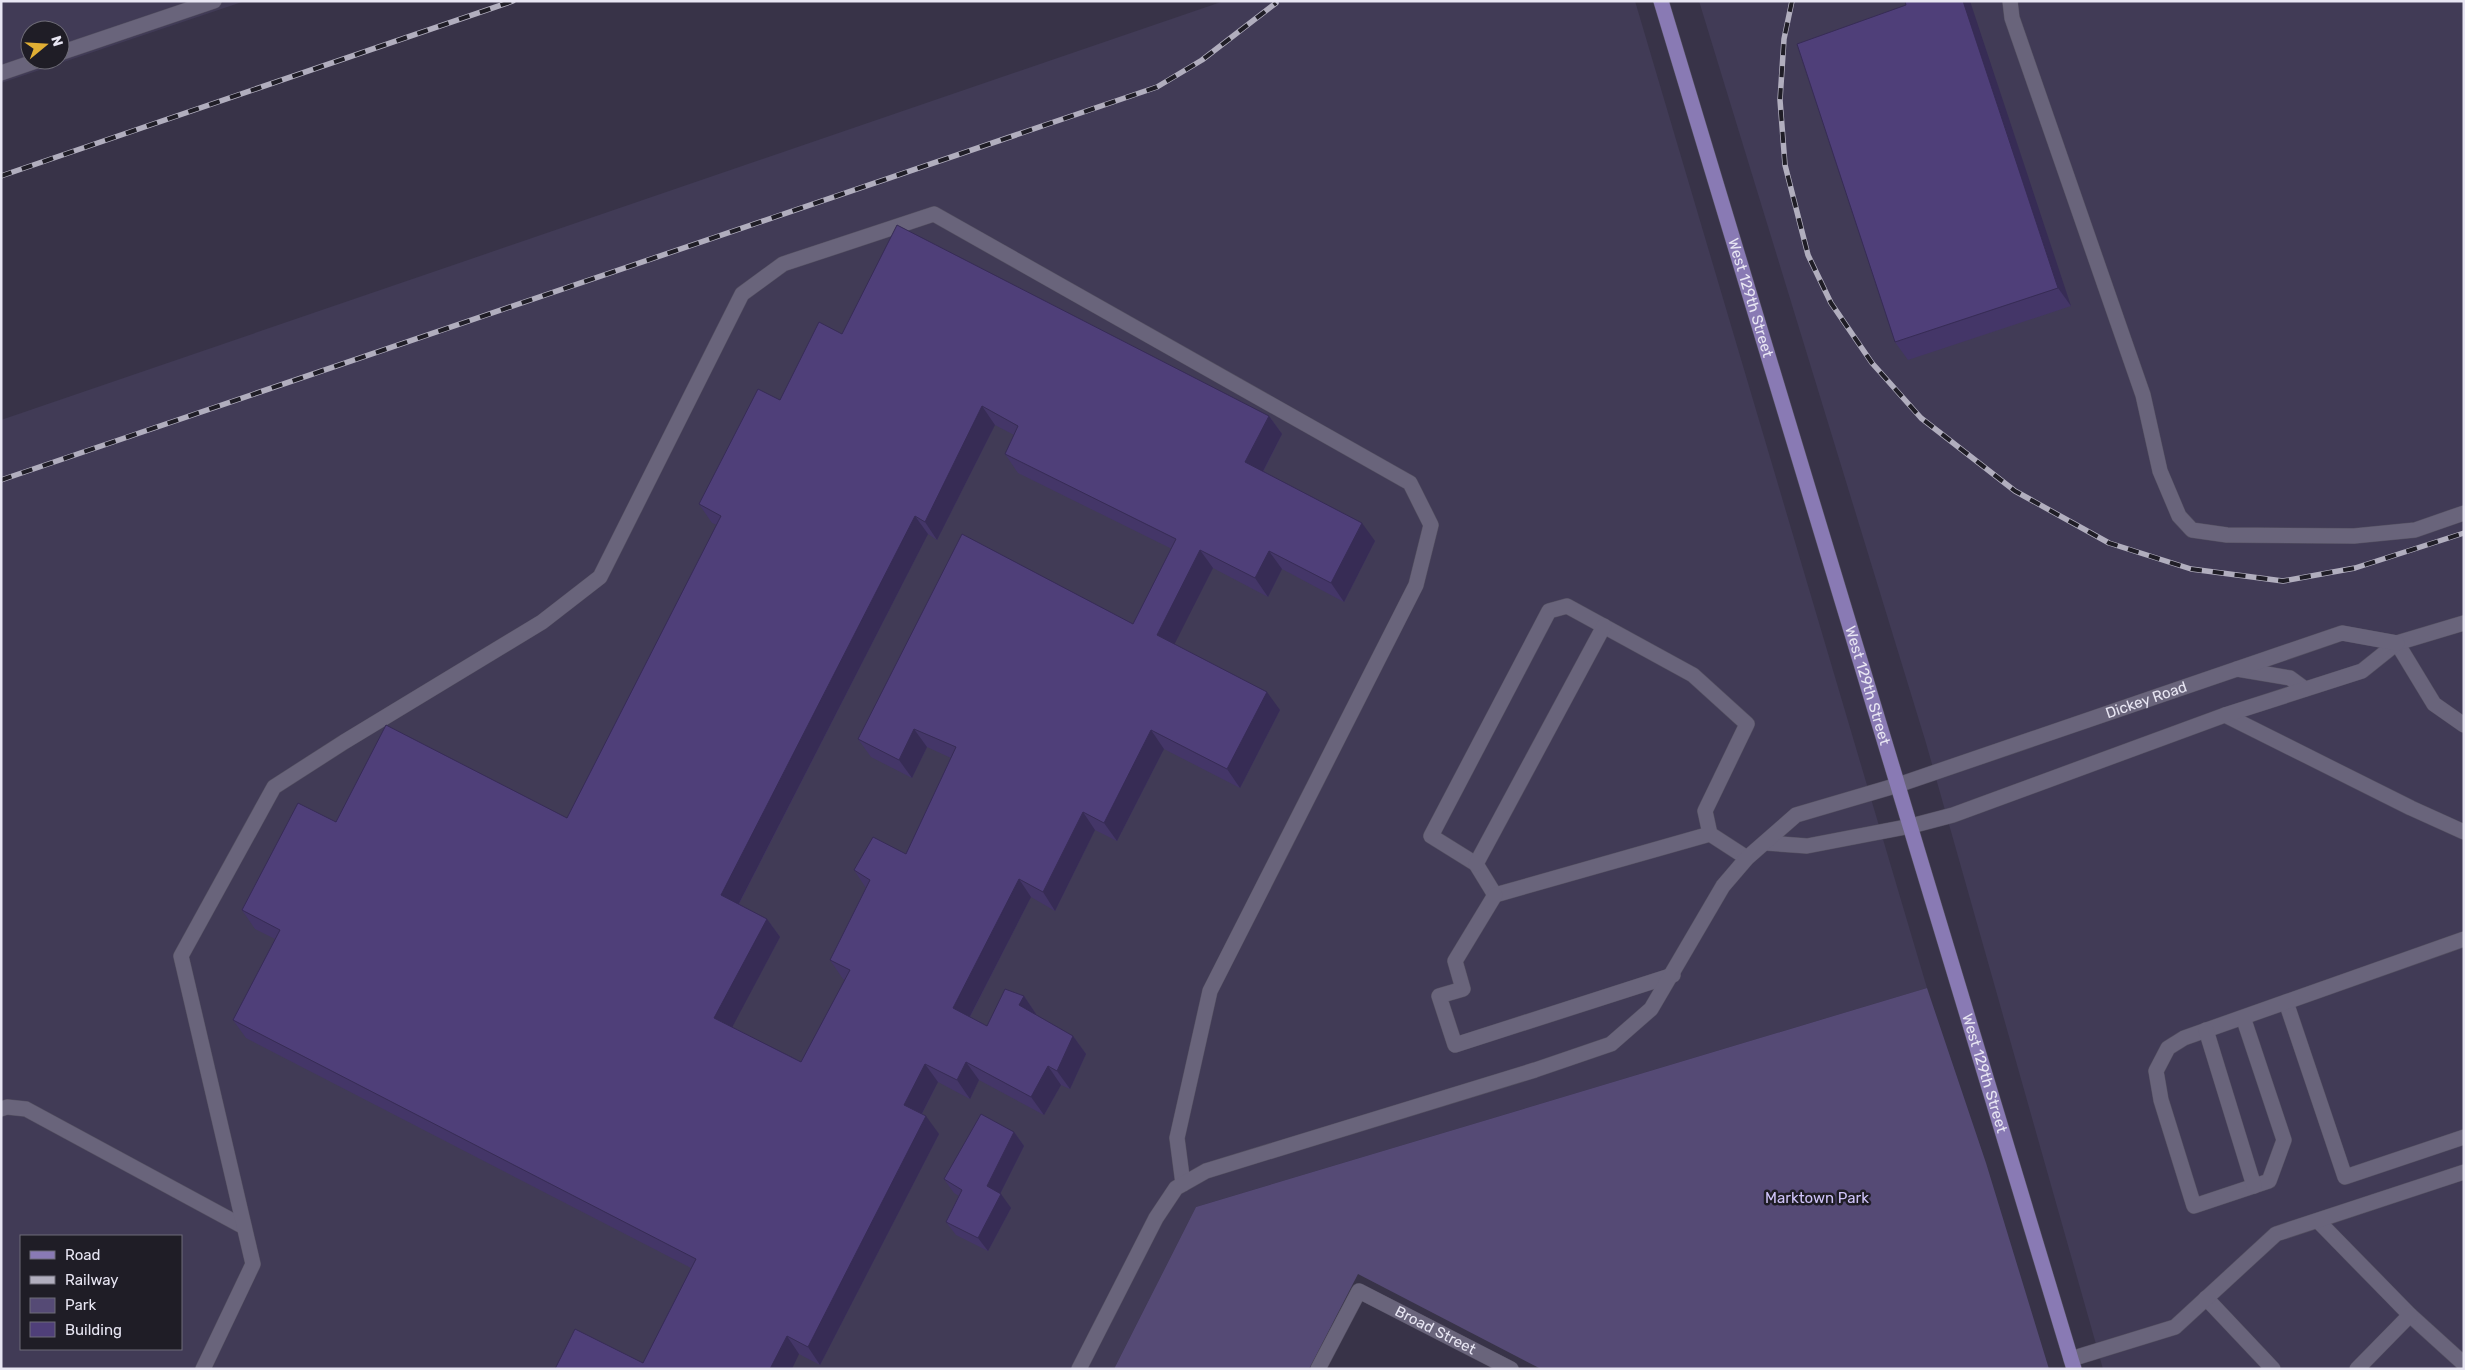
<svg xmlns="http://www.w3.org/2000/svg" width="2465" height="1370" font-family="Rubik,sans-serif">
	<rect width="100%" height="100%" fill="#383348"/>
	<g fill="#413b56" fill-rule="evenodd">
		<path d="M1,1H245L1,83ZM30,30H60V60H30Z"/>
		<path d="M1224,1H1635L1927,988L1196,1207L1114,1369H1V420ZM21,1236H181V1349H21Z"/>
		<path d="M1699,1H2464V1369H2103L1926,743Z"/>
	</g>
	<path fill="#554a75" d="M1927,988L1986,1163L2049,1369H1541L1358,1274L1309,1369H1114L1196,1207Z"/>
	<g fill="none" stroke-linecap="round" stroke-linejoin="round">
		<defs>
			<g id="minor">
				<path d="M2010,1L2012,18L2143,395L2160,471L2179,516L2192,530L2227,535L2354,536L2415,530L2464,513"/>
				<path d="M60,53L214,1"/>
				<path d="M1,73L39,60"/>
				<path d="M2397,643L2434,704L2464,725"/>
				<path d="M2237,669L2290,678L2305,689"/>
				<path d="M2225,715L2411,808L2464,832"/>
				<path d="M1710,834L1705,811L1747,724L1693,675L1567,606L1549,611L1431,836L1476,864L1495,895L1710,834L1747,858"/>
				<path d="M1766,843L1807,846L1911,826L1953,815L2225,715L2362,671L2397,643L2464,623"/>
				<path d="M1476,864L1604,626"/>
				<path d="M1495,895L1455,961L1463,989L1439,996L1455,1045L1673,975"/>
				<path d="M2286,1002L2345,1177L2464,1137"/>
				<path d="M2243,1017L2284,1140L2269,1181L2194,1206L2161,1100L2156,1071L2168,1048L2184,1038L2464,939"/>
				<path d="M2206,1030L2254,1186"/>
				<path d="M1,1109L7,1107L26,1109L244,1227"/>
				<path d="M2318,1221L2410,1315L2464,1364"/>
				<path d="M2206,1298L2273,1369"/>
				<path d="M2071,1359L2175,1327L2276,1234L2464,1172"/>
				<path d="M203,1369L253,1264L181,956L274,787L344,742L542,622L600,577L742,294L783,264L934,214L1410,483L1431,525L1416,585L1210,991L1177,1138L1183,1184"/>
				<path id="s1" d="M1079,1369L1156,1218L1176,1188L1206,1171L1535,1070L1611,1044L1651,1009L1723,886L1747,858L1796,815L1898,785L2342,633L2397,643"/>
				<path id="s2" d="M1318,1369L1359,1291L1511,1369"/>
				<path d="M2357,1369L2410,1315"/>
			</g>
			<g id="major">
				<path id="s3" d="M1661,1L2074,1369"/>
			</g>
		</defs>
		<use href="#minor" stroke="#545061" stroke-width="16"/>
		<use href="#major" stroke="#545061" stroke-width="16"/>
		<use href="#minor" stroke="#69647b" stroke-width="15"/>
		<use href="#major" stroke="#897ab4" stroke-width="15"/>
		<defs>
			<g id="rail">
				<path d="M1792,1L1784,39L1780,100L1785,165L1808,255L1831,303L1872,363L1921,418L2015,491L2109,543L2191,569L2283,581L2355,568L2464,533"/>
				<path d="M1,176L513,1"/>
				<path d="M1,480L1157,87L1202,60L1276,3"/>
			</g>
		</defs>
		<use href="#rail" stroke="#b1aebe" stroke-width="5.5"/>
		<use href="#rail" stroke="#1f1d26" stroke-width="4" stroke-dasharray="11" stroke-linecap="butt"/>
	</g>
	<g fill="#443668" fill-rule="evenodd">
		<path d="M1906,5L2071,306L1908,360L1895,342Z"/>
		<path d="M842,334L1269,416L1282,434L1263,472L1375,541L1344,602L1282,569L1268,597L1213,568L1174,644L1280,710L1240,788L1164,749L1117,841L1095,830L1055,911L1031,897L970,1017L987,1026L1024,996L1036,1014V1015L1073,1036L1086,1054L1070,1089L1061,1085L1044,1115L979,1080L970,1099L938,1082L922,1114L939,1134L820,1365L799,1354L643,1363L691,1268L246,1038L233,1020L275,939L255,929L242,910L567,818L717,525L712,523L699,504L780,400ZM995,425L1014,435L1005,454L1018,473L1172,549L1133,624L858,739L871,757L912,778L927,747L951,758L906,854L854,870L866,888L830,960L843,979L845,980L801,1062L732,1027L780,937L767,919L739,904L928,534L937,540Z"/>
		<path d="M1014,1132L1024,1146L1000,1194L1011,1208L988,1251L956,1235L946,1222L959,1196L954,1193L944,1179Z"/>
	</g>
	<g fill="#372c55">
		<path d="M1963,1H1970L2071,306L2058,288Z"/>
		<path d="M982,406L995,425L937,540L925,522Z"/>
		<path d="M1269,416L1282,434L1258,481L1245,462Z"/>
		<path d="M915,516L928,534L734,913L721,895Z"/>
		<path d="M1362,523L1375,541L1344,602L1331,583Z"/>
		<path d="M1200,550L1213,568L1170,653L1157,635Z"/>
		<path d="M1269,551L1282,569L1268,597L1255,578Z"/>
		<path d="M1267,692L1280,710L1240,788L1227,769Z"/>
		<path d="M914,729L927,747L912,778L899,760Z"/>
		<path d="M1151,730L1164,749L1117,841L1104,823Z"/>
		<path d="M1083,812L1095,830L1055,911L1043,892Z"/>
		<path d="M1019,879L1031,897L965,1026L953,1008Z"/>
		<path d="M767,919L780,937L727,1037L714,1018Z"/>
		<path d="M1024,996L1036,1014L1032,1023L1019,1005Z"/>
		<path d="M1073,1036L1086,1054L1070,1089L1057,1071Z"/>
		<path d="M966,1062L979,1080L970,1099L957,1080Z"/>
		<path d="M925,1064L938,1082L917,1123L904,1105Z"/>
		<path d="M1048,1066L1061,1085L1044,1115L1031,1097Z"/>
		<path d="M926,1116L939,1134L820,1365L808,1347Z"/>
		<path d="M1014,1132L1024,1146L997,1200L987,1186Z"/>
		<path d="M1001,1194L1011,1208L988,1251L978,1238Z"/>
		<path d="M787,1336L799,1354L792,1369H770Z"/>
	</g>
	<g fill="#4f3f79" stroke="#372c55" fill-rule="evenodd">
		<path d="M1905,1H1963L2058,288L1895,342L1797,44L1906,5Z"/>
		<path d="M897,225L1269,416L1245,462L1362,523L1331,583L1269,551L1255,578L1200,550L1157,635L1267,692L1227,769L1151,730L1104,823L1083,812L1043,892L1019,879L953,1008L987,1026L1005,989L1024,996L1019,1005L1073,1036L1057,1071L1048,1066L1031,1097L966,1062L957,1080L925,1064L904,1105L926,1116L808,1347L787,1336L770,1369H555L575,1329L643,1363L696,1259L233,1020L280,930L242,910L298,803L336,822L386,725L567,818L721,516L699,504L758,389L780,400L819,322L842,334ZM982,406L1018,426L1005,454L1176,539L1133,624L962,534L858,739L899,760L914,729L956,747L906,854L873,837L854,870L870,880L830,960L850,970L801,1062L714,1018L767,919L721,895L915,516L925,522Z"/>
		<path d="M981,1114L1014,1132L987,1186L1001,1194L978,1238L946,1222L962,1190L944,1179Z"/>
	</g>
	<g text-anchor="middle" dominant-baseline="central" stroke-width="5" stroke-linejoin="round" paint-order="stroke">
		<g font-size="15" fill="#e8e6f3" stroke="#1f1d26">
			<text stroke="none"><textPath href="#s3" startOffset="310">West 129th Street</textPath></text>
			<text stroke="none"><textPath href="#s3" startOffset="715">West 129th Street</textPath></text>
			<text stroke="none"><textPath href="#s1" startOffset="1331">Dickey Road</textPath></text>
			<text stroke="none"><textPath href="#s3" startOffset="1120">West 129th Street</textPath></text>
			<text stroke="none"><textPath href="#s2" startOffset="174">Broad Street</textPath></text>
		</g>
		<g font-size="15" fill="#d0c4f9" stroke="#1f1d26">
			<text x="1817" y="1198">Marktown Park</text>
		</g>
	</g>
	<rect width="2465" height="1370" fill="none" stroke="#e8e6f3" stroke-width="5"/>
	<rect x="20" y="1235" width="162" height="115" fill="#1f1d26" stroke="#6f6d78"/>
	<rect x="30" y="1251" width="25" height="8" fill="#897ab4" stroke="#6f6d78"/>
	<text x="65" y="1260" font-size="15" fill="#e8e6f3">Road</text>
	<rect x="30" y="1276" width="25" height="8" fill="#b1aebe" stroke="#6f6d78"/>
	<text x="65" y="1285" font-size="15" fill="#e8e6f3">Railway</text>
	<rect x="30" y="1298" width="25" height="15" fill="#554a75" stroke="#6f6d78"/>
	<text x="65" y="1310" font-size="15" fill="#e8e6f3">Park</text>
	<rect x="30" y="1322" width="25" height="15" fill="#4f3f79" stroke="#6f6d78"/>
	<text x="65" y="1335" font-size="15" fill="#e8e6f3">Building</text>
	<g transform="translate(45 45) rotate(72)"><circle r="24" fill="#1f1d26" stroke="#6f6d78"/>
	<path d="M0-4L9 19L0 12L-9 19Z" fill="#e1af34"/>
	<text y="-8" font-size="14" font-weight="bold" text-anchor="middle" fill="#e8e6f3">N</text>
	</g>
</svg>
